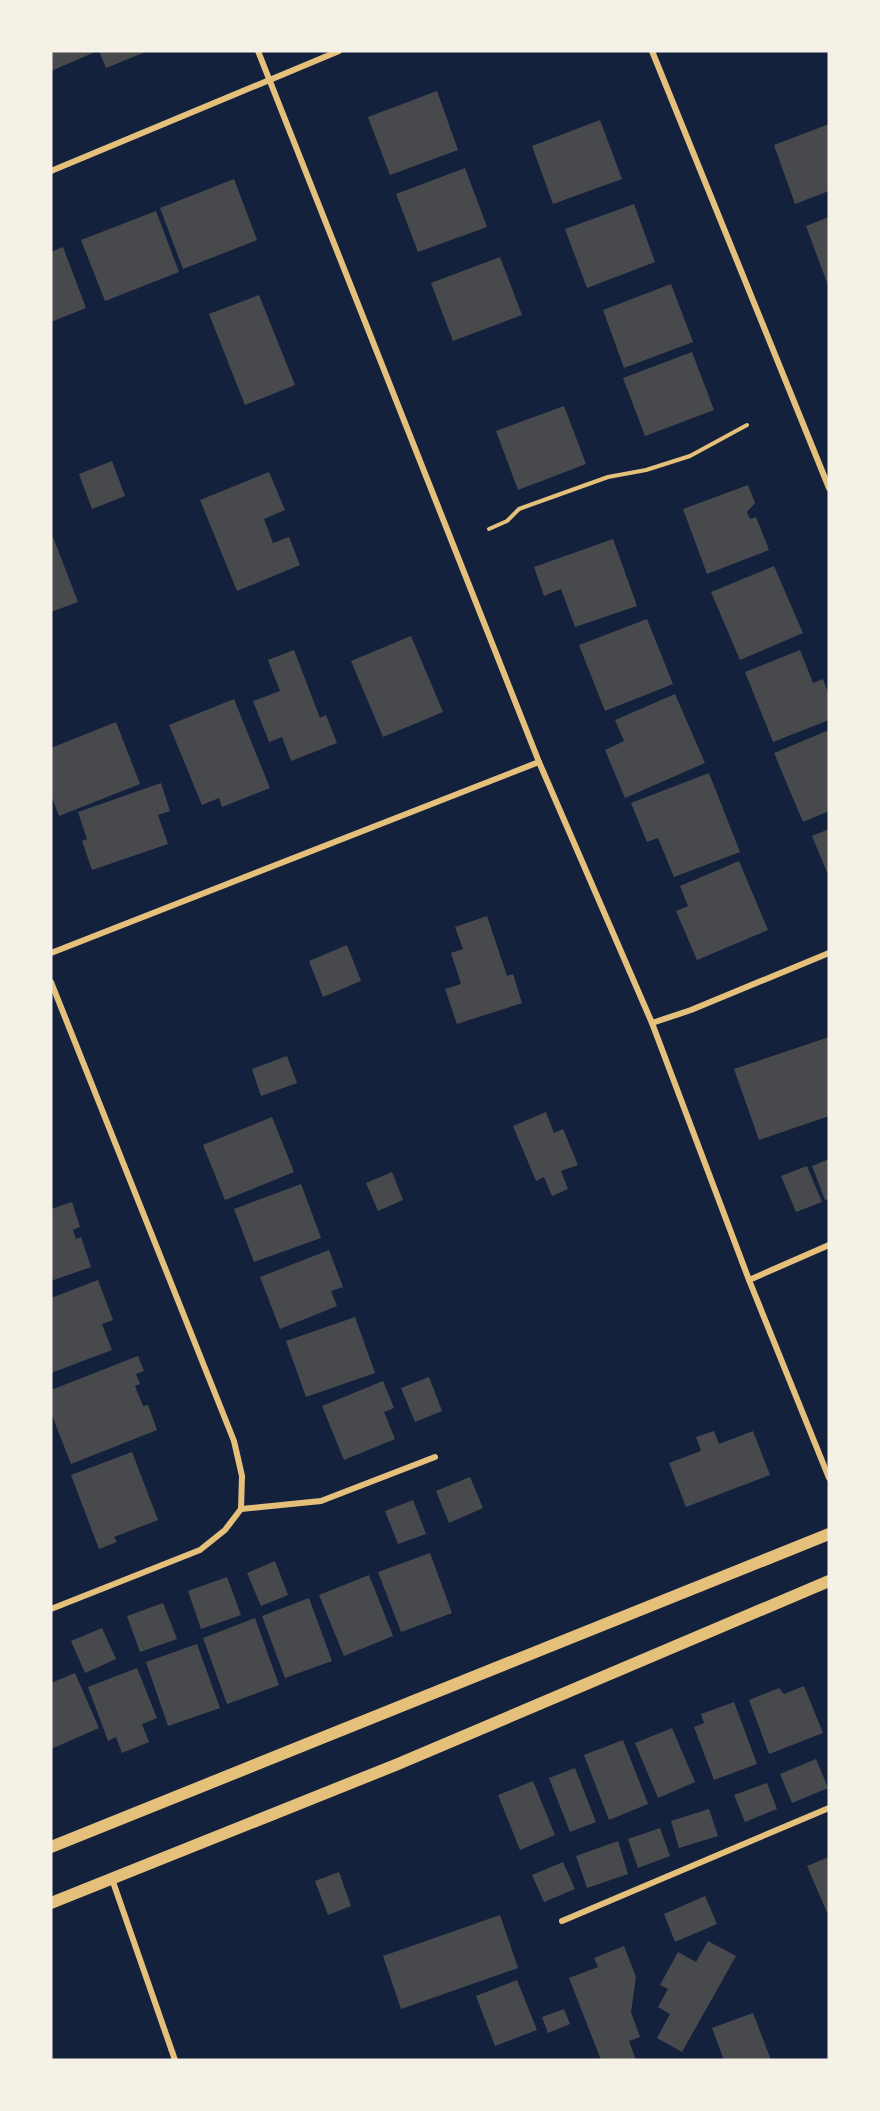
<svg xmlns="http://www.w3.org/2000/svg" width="880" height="2111" font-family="'IBM Plex Sans',sans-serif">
	<rect width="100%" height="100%" fill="#14213d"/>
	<g fill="#48494c">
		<path d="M51,51H93V53L51,71Z"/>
		<path d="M99,51H148L106,68Z"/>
		<path d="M437,91L458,150L390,175L368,117Z"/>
		<path d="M600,120L622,179L553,204L532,146Z"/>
		<path d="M829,124V191L795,204L774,145Z"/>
		<path d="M465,168L487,227L418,252L396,194Z"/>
		<path d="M234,179L257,240L183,269L160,208Z"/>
		<path d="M634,204L655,262L587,288L565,229Z"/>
		<path d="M156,211L179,272L105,301L81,240Z"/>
		<path d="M829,217V288L806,226Z"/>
		<path d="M63,247L86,308L51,322V252Z"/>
		<path d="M500,257L522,315L453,341L431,283Z"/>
		<path d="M671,284L693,342L624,368L603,310Z"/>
		<path d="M259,295L295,385L245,405L209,314Z"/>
		<path d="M692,352L714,410L645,436L623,378Z"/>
		<path d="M564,406L586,464L518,490L496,431Z"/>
		<path d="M112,461L125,496L92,509L79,474Z"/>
		<path d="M269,472L285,510L264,519L273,543L289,537L300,565L237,591L200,500Z"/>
		<path d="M748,485L755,503L747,512L750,519L756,517L769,550L707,574L683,509Z"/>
		<path d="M53,537L78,602L51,612V538Z"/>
		<path d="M613,539L637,606L575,627L561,589L544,596L534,567Z"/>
		<path d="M774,566L803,633L740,660L711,592Z"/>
		<path d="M647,619L673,684L605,711L579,645Z"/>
		<path d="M411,636L443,712L383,737L351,661Z"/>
		<path d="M294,650L320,718L326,715L337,743L291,761L282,737L269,742L253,701L280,691L268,660Z"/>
		<path d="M800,650L813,683L823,679L829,695V720L773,742L745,672Z"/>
		<path d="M675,694L705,763L625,798L605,750L624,741L615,720Z"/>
		<path d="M234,699L270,788L222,807L219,798L202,805L169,725Z"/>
		<path d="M116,722L140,784L59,816L51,795V748Z"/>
		<path d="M829,730V811L803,822L774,753Z"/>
		<path d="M709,773L740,852L674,877L658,838L647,842L631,803Z"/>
		<path d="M161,783L170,811L158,815L168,844L92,870L82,841L87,839L78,812Z"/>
		<path d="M829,829V877L812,836Z"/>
		<path d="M739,861L768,930L697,960L676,911L688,906L680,886Z"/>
		<path d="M487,916L507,976L513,974L522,1003L457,1024L445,989L461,984L451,953L463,949L455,927Z"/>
		<path d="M347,945L361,981L323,997L309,961Z"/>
		<path d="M829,1037V1116L759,1140L734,1069Z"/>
		<path d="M287,1056L297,1083L261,1096L252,1069Z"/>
		<path d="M546,1112L554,1133L563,1129L578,1165L561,1171L568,1189L552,1196L544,1177L536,1181L513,1126Z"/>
		<path d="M272,1117L294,1172L225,1200L203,1145Z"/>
		<path d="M829,1159V1199L825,1200L812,1166Z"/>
		<path d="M807,1166L822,1202L796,1212L781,1176Z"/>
		<path d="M392,1172L403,1200L378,1211L366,1183Z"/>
		<path d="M301,1184L321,1238L254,1262L234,1209Z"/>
		<path d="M72,1202L80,1227L73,1230L76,1239L81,1237L91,1267L51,1281V1209Z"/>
		<path d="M329,1250L343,1287L331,1291L337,1306L280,1329L260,1277Z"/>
		<path d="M98,1280L113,1320L102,1324L112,1350L51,1373V1298Z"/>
		<path d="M355,1317L375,1373L306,1397L286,1341Z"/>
		<path d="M138,1356L144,1371L136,1374L140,1384L135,1386L143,1406L148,1405L157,1430L71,1464L51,1413V1390Z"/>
		<path d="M429,1377L442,1411L415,1422L401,1388Z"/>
		<path d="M383,1381L394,1408L384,1412L395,1439L344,1460L322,1406Z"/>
		<path d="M714,1431L719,1444L753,1431L770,1475L686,1507L669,1463L701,1451L696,1437Z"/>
		<path d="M132,1452L158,1520L114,1537L117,1542L99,1549L71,1475Z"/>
		<path d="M470,1477L483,1508L449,1523L436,1491Z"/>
		<path d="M413,1500L426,1534L398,1544L385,1511Z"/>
		<path d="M430,1553L452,1613L401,1632L378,1572Z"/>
		<path d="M275,1561L288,1595L261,1606L247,1573Z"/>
		<path d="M369,1575L393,1636L344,1656L319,1595Z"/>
		<path d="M227,1577L241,1615L201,1629L188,1591Z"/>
		<path d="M309,1598L332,1661L285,1678L262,1616Z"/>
		<path d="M163,1603L177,1639L140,1652L127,1616Z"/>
		<path d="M255,1618L279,1685L227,1704L203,1638Z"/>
		<path d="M102,1628L116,1659L85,1673L71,1641Z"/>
		<path d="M197,1644L220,1708L168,1726L146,1662Z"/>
		<path d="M137,1668L157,1718L142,1724L149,1742L122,1753L116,1737L108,1741L88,1687Z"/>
		<path d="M75,1673L99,1728L51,1749V1683Z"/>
		<path d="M804,1686L823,1733L769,1754L749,1700L779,1688L784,1694Z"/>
		<path d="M734,1702L757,1764L714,1780L694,1727L704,1723L701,1714Z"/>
		<path d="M672,1728L695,1782L658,1798L635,1743Z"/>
		<path d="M623,1740L648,1804L609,1820L584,1755Z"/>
		<path d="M816,1759L828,1788L792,1803L780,1774Z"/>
		<path d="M575,1768L596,1822L570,1832L549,1778Z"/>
		<path d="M533,1781L555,1835L520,1850L498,1795Z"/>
		<path d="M767,1783L777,1809L745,1822L734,1795Z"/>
		<path d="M709,1809L718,1836L679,1848L671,1821Z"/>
		<path d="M660,1828L670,1856L638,1868L628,1839Z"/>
		<path d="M618,1841L628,1874L587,1888L576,1856Z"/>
		<path d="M829,1857V1917L807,1866Z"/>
		<path d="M563,1862L575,1889L544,1902L532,1875Z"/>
		<path d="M339,1872L351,1906L328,1915L315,1881Z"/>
		<path d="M705,1896L717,1924L675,1942L664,1914Z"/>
		<path d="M500,1915L518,1968L401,2009L383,1956Z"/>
		<path d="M708,1941L736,1956L682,2052L657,2038L670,2014L658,2007L668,1989L660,1985L678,1952L696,1962Z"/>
		<path d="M624,1946L636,1977L631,2012L640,2037L629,2041L636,2060H601L569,1978L598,1967L594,1958Z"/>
		<path d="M517,1980L537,2030L495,2046L476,1996Z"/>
		<path d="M564,2009L570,2024L548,2033L542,2017Z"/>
		<path d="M753,2013L771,2060H724L712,2028Z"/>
	</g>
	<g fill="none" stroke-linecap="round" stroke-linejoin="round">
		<path stroke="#e5c07b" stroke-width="4" d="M489,529L507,521L519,509L555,496L608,477L646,470L690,456L747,425"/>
		<g stroke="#e5c07b" stroke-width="6">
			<path d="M258,51L539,762L652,1023L749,1280L829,1478"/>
			<path d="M652,51L829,488"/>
			<path d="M51,171L339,51"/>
			<path d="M51,953L539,762"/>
			<path d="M51,982L234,1441L242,1476L241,1509"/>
			<path d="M652,1023L691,1010L829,953"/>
			<path d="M749,1280L829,1245"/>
			<path d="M51,1609L200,1550L225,1530L241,1509L321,1501L435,1457"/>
			<path d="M112,1879L175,2060"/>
			<path d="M562,1921L829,1808"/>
		</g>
		<g stroke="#e5c07b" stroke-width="12">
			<path d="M51,1847L829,1534"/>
			<path d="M51,1903L398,1764L829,1581"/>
		</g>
	</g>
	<rect width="880" height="2111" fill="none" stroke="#f6f1e7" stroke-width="105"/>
</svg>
